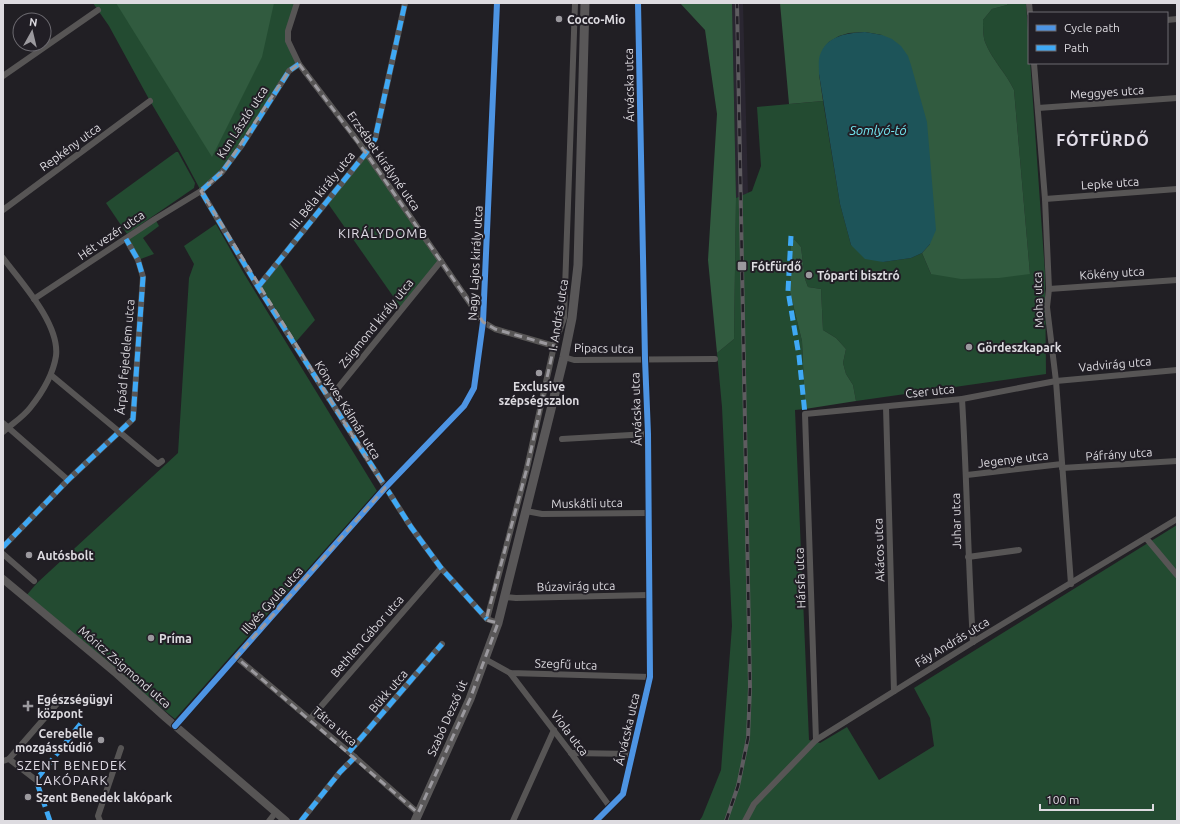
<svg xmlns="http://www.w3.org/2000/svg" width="1180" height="824" font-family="Ubuntu,sans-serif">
	<rect width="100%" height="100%" fill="#211f24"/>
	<path fill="#2a2631" d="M732,3H743L748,193L736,198Z"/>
	<g fill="#234b31">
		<path d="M93,3H297L288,41L299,64L289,71L242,145L201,191L179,150L150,101L109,26Z"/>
		<path d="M1007,3H1026L1045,273L1046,374L856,401L853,385L846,374L843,363L846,349L836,338L823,330L821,289L808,287L805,279L801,247L794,239L791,245L790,292L802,341L805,409L795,410L809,740L820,743L847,727L879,780L934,746L930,718L914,688L1177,525V821H699L702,817L721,770L732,626L722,407L717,353L734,339L736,198L752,191L761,166L757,107L823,101L840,204L851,245L883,262L911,258L922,253L931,274H1030L1014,90C1006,73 992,60 985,42C983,36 983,27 983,20L992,9L1007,5Z"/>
		<path d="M176,152H178L195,183L194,188L127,234L106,203Z"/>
		<path d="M366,154L441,261L402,309L327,202Z"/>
		<path d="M155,219L159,226L143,238L154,254L138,260L126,239Z"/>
		<path d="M216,224L243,272L377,491L175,719L25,597L37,583L178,453L189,278L194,264L184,246Z"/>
		<path d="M279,262L315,320L294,344L258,287Z"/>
	</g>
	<g fill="#315b3f">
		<path d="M116,3H274L262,57L212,157Z"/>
		<path d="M680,3H732L736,198L734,339L717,353L708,260L717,114L705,30Z"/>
		<path d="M780,3H1007V5L992,9L983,20C983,27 983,36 985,42C992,60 1006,73 1014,90L1030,274L999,278L961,279L931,274L922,253L930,244L882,35L865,32L849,33L839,36L829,42L824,48L819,74L823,101L789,104Z"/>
		<path d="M794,239L801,247L805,279L808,287L821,289L823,330L836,338L846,349L843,363L846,374L853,385L856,401L805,409L802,341L790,292L791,245Z"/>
	</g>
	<path fill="#1d5459" d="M865,32L882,35L892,39L901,46L908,56L911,65L927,122L936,230L930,244L922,253L911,258L883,262L865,259L851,245L840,204L819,74C819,68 818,60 820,55C827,35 848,33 865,32Z"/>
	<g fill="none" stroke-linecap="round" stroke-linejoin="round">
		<g stroke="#575555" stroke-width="6">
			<path d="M297,3L288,31V41L299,64L360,144L483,322L495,329L554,346"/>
			<path d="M1029,3L1030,13"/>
			<path d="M1167,20L1177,19"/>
			<path d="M1034,63L1045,199L1049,289L1047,307L1056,381L1071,584"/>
			<path d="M3,76L98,10"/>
			<path d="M1038,108L1177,98"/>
			<path d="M201,191L258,287L411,527L441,568L487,619L498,623"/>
			<path d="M1045,199L1177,189"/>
			<path d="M3,210L150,101"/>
			<path d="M3,258C21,282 60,324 56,356C53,375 42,393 30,408C23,417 12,424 3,432"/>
			<path d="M258,287L366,153L375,139L405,3"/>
			<path d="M1049,289L1177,280"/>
			<path d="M34,299L155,219L201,191L222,172L242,145L289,71L299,64"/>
			<path d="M564,357L574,360L715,359"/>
			<path d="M51,375L158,464L162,461"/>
			<path d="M329,399L441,261"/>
			<path d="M962,399C967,480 968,561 973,642"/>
			<path d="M886,407L894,691"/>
			<path d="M3,423L68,480"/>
			<path d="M562,439L648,434"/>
			<path d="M1062,468L1177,461"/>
			<path d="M967,475L1062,464"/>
			<path d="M526,511L542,514L648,513"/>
			<path d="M1146,538L1177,575"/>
			<path d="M3,547L68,480L133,419L143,277L138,260L126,239"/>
			<path d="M3,554L34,581"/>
			<path d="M968,557L1019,550"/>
			<path d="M504,597L516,598L649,595"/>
			<path d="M487,619L527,468L554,346L564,318L575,4"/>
			<path d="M236,657L349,752L418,813"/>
			<path d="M485,659L510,673L650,677"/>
			<path d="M510,673L571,753L610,807"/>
			<path d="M310,719L441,568"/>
			<path d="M175,726L385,488L464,406L474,388L483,322L497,3"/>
			<path d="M816,740L805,414L962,399L1056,381L1177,370"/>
			<path d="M349,752L442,644"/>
			<path d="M571,753L633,754"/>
			<path d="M9,759L36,780"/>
			<path d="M3,761L9,759L62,698"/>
			<path d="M100,821L98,816L121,748"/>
			<path d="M269,821L276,812"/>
			<path d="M301,821L340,772L355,757"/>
			<path d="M513,821L554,730"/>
			<path d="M596,821L623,794L650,677L648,434L645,359L638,3"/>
			<path d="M745,821L754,804L816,740L973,642L1177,519"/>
		</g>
		<path stroke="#575555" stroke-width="8" d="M3,579L117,674L166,718L286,821"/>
		<path stroke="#595758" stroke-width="9" d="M415,821L470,699L498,623L564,357L572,318L578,265L585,3"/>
		<defs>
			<path id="rail" d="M726,821L738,786L748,738L750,687L737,3"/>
		</defs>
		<use href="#rail" stroke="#5e5c60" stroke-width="4"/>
		<use href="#rail" stroke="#211e25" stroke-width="2.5" stroke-dasharray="8" stroke-linecap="butt"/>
		<g stroke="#3fa9f5" stroke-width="5" stroke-dasharray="10 5" stroke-linecap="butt">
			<path d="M299,64L289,71L242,145L222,172L201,191L258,287L411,527L441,568L487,619"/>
			<path d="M791,236L788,291L799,356L805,414"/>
			<path d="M258,287L366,153L375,139L405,3"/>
			<path d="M3,547L68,480L133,419L143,277L138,260L126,239"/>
			<path d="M349,752L442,644"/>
			<path d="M50,821L36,780L82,722"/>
			<path d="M301,821L340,772L355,757"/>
		</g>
		<defs>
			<g id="cycleway">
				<path d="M175,726L385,488L464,406L474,388L483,322L497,3"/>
				<path d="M596,821L623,794L650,677L648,434L645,359L638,3"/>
			</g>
		</defs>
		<use href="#cycleway" stroke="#211e25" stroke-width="8"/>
		<use href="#cycleway" stroke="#4d94e3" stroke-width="6"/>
	</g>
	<path fill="none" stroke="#9b999e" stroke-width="3" stroke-dasharray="8 5" stroke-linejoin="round" d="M299,64L366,153L483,322L495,329L554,346L527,468L486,620L498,623L470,699L418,813L236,657L385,488L201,191L222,172L289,71Z"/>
	<g fill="#9b999e" stroke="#211e25" stroke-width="1.5">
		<circle cx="559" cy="19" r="4"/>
		<rect x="737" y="261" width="10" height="10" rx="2"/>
		<circle cx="809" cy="275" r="4"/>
		<circle cx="969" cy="347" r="4"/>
		<circle cx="539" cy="373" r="4"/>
		<circle cx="29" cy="555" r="4"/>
		<circle cx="151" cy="638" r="4"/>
		<path d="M26 700h4v4h4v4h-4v4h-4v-4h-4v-4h4z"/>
		<circle cx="101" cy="740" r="4"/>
		<circle cx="28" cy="797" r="4"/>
	</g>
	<g text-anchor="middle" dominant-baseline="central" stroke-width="4" stroke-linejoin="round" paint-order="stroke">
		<g font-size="12" font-weight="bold" fill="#dddbe0" stroke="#211e25" text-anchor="start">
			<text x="567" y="19">Cocco-Mio</text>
			<text x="751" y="266">Fótfürdő</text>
			<text x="817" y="275">Tóparti bisztró</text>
			<text x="977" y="347">Gördeszkapark</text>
			<text x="539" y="386" text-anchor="middle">Exclusive<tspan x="539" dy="14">szépségszalon</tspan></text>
			<text x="37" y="555">Autósbolt</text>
			<text x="159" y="638">Príma</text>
			<text x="37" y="699">Egészségügyi<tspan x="37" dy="14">központ</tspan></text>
			<text x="93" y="733" text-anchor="end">Cerebelle<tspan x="93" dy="14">mozgásstúdió</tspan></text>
			<text x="36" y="797">Szent Benedek lakópark</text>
		</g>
		<g font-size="12" fill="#dddbe0" stroke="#211e25">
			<text transform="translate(629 85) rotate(-91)">Árvácska utca</text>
			<text transform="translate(1107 92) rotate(-4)">Meggyes utca</text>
			<text transform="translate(242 122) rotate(-57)">Kun László utca</text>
			<text transform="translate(70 147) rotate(-36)">Repkény utca</text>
			<text transform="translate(384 161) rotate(55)">Erzsébet királyné utca</text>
			<text transform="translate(1110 183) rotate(-4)">Lepke utca</text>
			<text transform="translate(322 190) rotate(-51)">III. Béla király utca</text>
			<text transform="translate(111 235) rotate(-34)">Hét vezér utca</text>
			<text transform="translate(475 263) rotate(-87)">Nagy Lajos király utca</text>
			<text transform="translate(1112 273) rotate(-4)">Kökény utca</text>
			<text transform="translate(1038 300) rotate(-92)">Moha utca</text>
			<text transform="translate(558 315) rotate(-81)">I. András utca</text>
			<text transform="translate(376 323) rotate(-51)">Zsigmond király utca</text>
			<text transform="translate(604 348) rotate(1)">Pipacs utca</text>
			<text transform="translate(125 357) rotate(-85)">Árpád fejedelem utca</text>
			<text transform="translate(1115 364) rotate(-5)">Vadvirág utca</text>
			<text transform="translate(930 391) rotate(-6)">Cser utca</text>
			<text transform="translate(636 409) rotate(-92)">Árvácska utca</text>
			<text transform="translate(348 410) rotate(58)">Könyves Kálmán utca</text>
			<text transform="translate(1119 454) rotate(-4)">Páfrány utca</text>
			<text transform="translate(1013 459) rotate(-7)">Jegenye utca</text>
			<text transform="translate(587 503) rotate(-1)">Muskátli utca</text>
			<text transform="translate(956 521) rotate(-91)">Juhar utca</text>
			<text transform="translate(879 550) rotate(-92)">Akácos utca</text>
			<text transform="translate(800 578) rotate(-92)">Hársfa utca</text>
			<text transform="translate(576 586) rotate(-1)">Búzavirág utca</text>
			<text transform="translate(272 600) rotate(-48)">Illyés Gyula utca</text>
			<text transform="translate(367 636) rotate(-49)">Bethlen Gábor utca</text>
			<text transform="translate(952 642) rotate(-31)">Fáy András utca</text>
			<text transform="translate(566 664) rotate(2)">Szegfű utca</text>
			<text transform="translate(125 667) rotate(41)">Móricz Zsigmond utca</text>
			<text transform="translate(388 691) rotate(-49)">Bükk utca</text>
			<text transform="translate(447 718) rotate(-66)">Szabó Dezső út</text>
			<text transform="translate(335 726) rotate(40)">Tátra utca</text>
			<text transform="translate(627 729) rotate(-77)">Árvácska utca</text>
			<text transform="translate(570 733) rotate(53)">Viola utca</text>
		</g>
		<g font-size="13" font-style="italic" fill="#73e7f2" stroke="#211e25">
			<text x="878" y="130">Somlyó-tó</text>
		</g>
		<g font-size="13" letter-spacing="1" fill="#e0dce6" stroke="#211e25">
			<text x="383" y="233">KIRÁLYDOMB</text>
			<text x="72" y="765">SZENT BENEDEK<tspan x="72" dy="15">LAKÓPARK</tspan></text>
		</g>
		<g font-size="16" font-weight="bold" letter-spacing="1" fill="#e0dce6" stroke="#211e25">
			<text x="1103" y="140">FÓTFÜRDŐ</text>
		</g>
	</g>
	<rect width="1180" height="824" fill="none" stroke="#dddbe0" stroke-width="8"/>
	<rect x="1028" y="12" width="140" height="52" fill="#211e25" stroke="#6c6a70"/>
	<rect x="1036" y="25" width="20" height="6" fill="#4d94e3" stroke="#6c6a70"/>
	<text x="1064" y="32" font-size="12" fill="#dddbe0">Cycle path</text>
	<rect x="1036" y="45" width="20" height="6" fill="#3fa9f5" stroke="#6c6a70"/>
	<text x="1064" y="52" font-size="12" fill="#dddbe0">Path</text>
	<g transform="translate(32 32) rotate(8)"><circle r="19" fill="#211e25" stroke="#6c6a70"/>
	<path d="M0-3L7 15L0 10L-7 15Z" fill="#9b999e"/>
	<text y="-6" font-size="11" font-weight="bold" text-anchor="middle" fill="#dddbe0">N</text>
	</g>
	<path d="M1040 804v6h113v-6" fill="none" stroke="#dddbe0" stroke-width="2"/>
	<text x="1046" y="804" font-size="12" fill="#dddbe0" stroke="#211e25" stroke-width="3" paint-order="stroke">100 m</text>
</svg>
